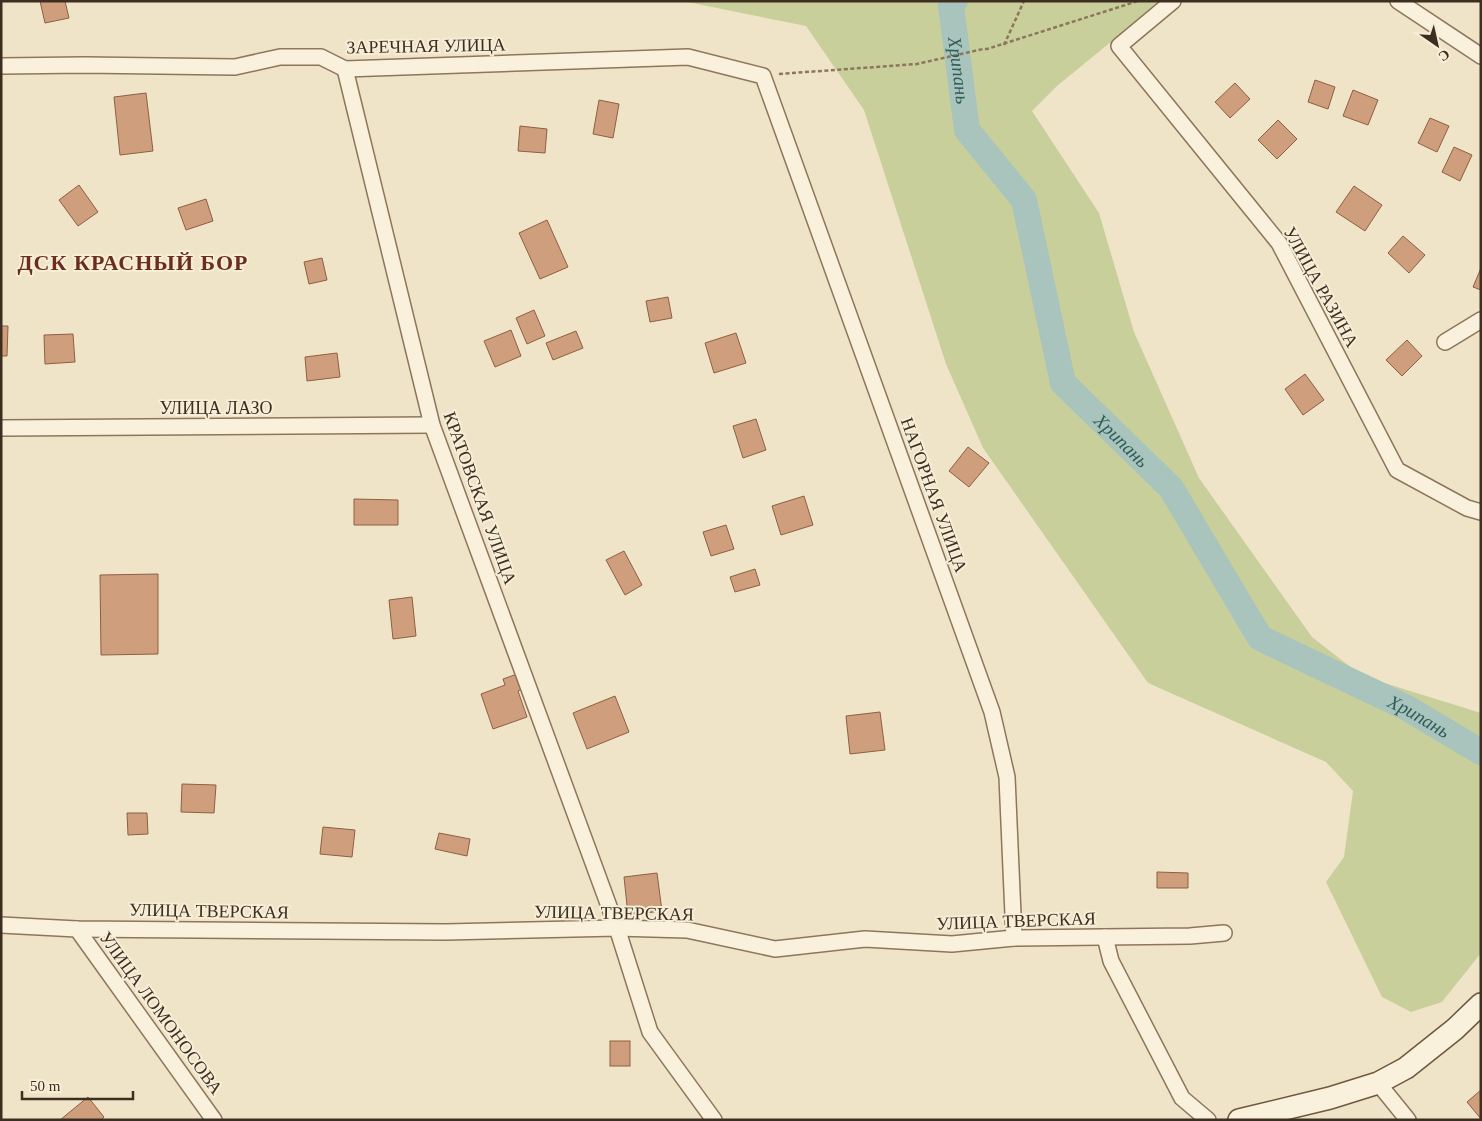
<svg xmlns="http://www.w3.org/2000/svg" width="1482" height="1121" font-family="Georgia,serif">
	<rect width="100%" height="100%" fill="#f0e4c8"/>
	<path fill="#c9cf9b" d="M682,1H1161L1057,86L1032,111L1099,213L1134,332L1199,478L1312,637L1362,676L1481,713V953L1442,1002L1411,1012L1382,997L1326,882L1344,857L1353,791L1326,762L1148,683L983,448L946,364L864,110L806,26Z"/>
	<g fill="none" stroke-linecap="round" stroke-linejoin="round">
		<path stroke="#a9c4bc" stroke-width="26" id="s1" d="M955,1L951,6L967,130L1024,200L1063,383L1171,488L1260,638L1407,708L1481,752"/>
	</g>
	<g fill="#cf9f7d" stroke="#8d5f41">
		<path d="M40,1H65L69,18L45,23Z"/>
		<path d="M1315,80L1335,87L1328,109L1308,102Z"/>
		<path d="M1235,83L1250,99L1230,118L1215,102Z"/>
		<path d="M1353,90L1378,100L1368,125L1343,116Z"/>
		<path d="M146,93L153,151L120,155L114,97Z"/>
		<path d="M599,100L619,104L613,138L593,134Z"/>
		<path d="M1430,118L1449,126L1437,152L1418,143Z"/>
		<path d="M1278,120L1297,139L1277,159L1258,140Z"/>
		<path d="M520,126L547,129L545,153L518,151Z"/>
		<path d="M1454,147L1472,155L1460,181L1442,172Z"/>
		<path d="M79,185L98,212L78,226L59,200Z"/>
		<path d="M1354,186L1382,205L1365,231L1336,212Z"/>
		<path d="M206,199L213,221L186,230L178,208Z"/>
		<path d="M547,220L568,267L540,279L519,233Z"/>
		<path d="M1403,236L1425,255L1409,273L1388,253Z"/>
		<path d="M322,258L327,280L309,284L304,262Z"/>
		<path d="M1481,268V290L1473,287Z"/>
		<path d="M668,297L672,318L650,322L646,301Z"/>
		<path d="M534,310L545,336L527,344L516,318Z"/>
		<path d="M1,326H8L7,356H1Z"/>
		<path d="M511,330L521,356L495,367L484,341Z"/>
		<path d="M576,331L583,348L553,360L546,343Z"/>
		<path d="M736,333L746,363L714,373L705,343Z"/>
		<path d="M73,334L75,362L45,364L44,335Z"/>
		<path d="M1407,340L1422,356L1402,376L1386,360Z"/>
		<path d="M337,353L340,377L307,381L305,357Z"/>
		<path d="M1305,374L1324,400L1303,415L1285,389Z"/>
		<path d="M756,419L766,450L743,458L733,426Z"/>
		<path d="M968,447L989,463L969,487L949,471Z"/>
		<path d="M804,496L813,525L781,535L772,506Z"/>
		<path d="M354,499L398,500V525H354Z"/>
		<path d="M726,525L734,549L711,556L703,532Z"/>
		<path d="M624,551L642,585L625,595L606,560Z"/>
		<path d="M755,569L760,585L735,592L730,577Z"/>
		<path d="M158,574V654L101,655L100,575Z"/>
		<path d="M412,597L416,636L393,639L389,600Z"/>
		<path d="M520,673L525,688L518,691L527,717L493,729L481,694L505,685L503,679Z"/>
		<path d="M615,696L629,732L587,749L573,713Z"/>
		<path d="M880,712L885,750L850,754L846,716Z"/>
		<path d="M182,784L216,785L214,813L181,812Z"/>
		<path d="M127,813H147L148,834L128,835Z"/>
		<path d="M323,827L355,830L352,857L320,854Z"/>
		<path d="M439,833L470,839L467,856L435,849Z"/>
		<path d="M1157,872L1188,873V888H1157Z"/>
		<path d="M657,873L662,911L628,915L624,877Z"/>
		<rect x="610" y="1041" width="20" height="25"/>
		<path d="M1481,1090V1119L1467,1102Z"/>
		<path d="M88,1097L104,1117L101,1120H60Z"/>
	</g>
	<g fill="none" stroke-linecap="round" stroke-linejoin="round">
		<defs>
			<g id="minor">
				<path d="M1173,1L1119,46L1279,243L1397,470L1467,508L1481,512"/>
				<path d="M1398,1L1481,56"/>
				<path d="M1,66L84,65L235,67L280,57H321L345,69L688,57L763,76L992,712L1007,777L1014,938"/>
				<path d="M345,69L432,425L617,928L650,1032L714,1120"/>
				<path d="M1445,342L1481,320"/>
				<path d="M1,428L432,425"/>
				<path d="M1,925L77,929L446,932L617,928L687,930L775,949L865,939L952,944L1014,938L1190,936L1224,933"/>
				<path d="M77,929L214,1120"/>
				<path d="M1105,937L1111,961L1182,1098L1208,1120"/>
				<path d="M1378,1083L1408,1120"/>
			</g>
			<path id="secondary" d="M1239,1120L1330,1098L1378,1083L1406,1068L1455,1029L1481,1004"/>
		</defs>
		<use href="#minor" stroke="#8d765c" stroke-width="18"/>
		<use href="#secondary" stroke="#6f573f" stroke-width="24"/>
		<g stroke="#8d765c" stroke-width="2.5" stroke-dasharray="4 2.5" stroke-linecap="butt">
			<path d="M1004,45L1024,1"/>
			<path d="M779,74L917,64L983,49H987L1138,1"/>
		</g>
		<use href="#minor" stroke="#faf1dc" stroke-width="15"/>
		<use href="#secondary" stroke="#faf1dc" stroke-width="21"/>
	</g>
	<g text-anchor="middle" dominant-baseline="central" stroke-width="4" stroke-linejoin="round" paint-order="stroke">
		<g font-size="18" fill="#3d2e20" stroke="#f7eed8">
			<text transform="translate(426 46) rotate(-1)">ЗАРЕЧНАЯ УЛИЦА</text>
			<text transform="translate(1321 287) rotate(61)">УЛИЦА РАЗИНА</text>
			<text x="216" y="408">УЛИЦА ЛАЗО</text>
			<text transform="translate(934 495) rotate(70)">НАГОРНАЯ УЛИЦА</text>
			<text transform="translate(480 498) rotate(70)">КРАТОВСКАЯ УЛИЦА</text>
			<text transform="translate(209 911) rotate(1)">УЛИЦА ТВЕРСКАЯ</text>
			<text transform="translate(614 913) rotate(1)">УЛИЦА ТВЕРСКАЯ</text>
			<text transform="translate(1016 921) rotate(-2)">УЛИЦА ТВЕРСКАЯ</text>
			<text transform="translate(161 1013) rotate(54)">УЛИЦА ЛОМОНОСОВА</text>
		</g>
		<g font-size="19" font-style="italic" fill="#2f5d5a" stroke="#f7eed8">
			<text stroke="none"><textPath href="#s1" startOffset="71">Хрипань</textPath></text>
			<text stroke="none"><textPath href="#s1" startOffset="491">Хрипань</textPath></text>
			<text stroke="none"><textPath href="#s1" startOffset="911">Хрипань</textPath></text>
		</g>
		<g font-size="22" font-weight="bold" letter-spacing="1" fill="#6b2e1e" stroke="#f7eed8">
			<text x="133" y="262">ДСК КРАСНЫЙ БОР</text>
		</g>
	</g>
	<rect width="1482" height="1121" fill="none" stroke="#3d2e20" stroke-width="5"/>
	<g transform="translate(1437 45) rotate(146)" stroke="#f7eed8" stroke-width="4" paint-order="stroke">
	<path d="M0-4L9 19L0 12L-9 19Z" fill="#3d2e20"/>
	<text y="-8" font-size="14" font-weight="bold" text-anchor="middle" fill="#3d2e20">С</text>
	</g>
	<path d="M22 1091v8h111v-8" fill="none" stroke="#3d2e20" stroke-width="2.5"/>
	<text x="30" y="1091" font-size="15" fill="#3d2e20" stroke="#f7eed8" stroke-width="4" paint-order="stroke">50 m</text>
</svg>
